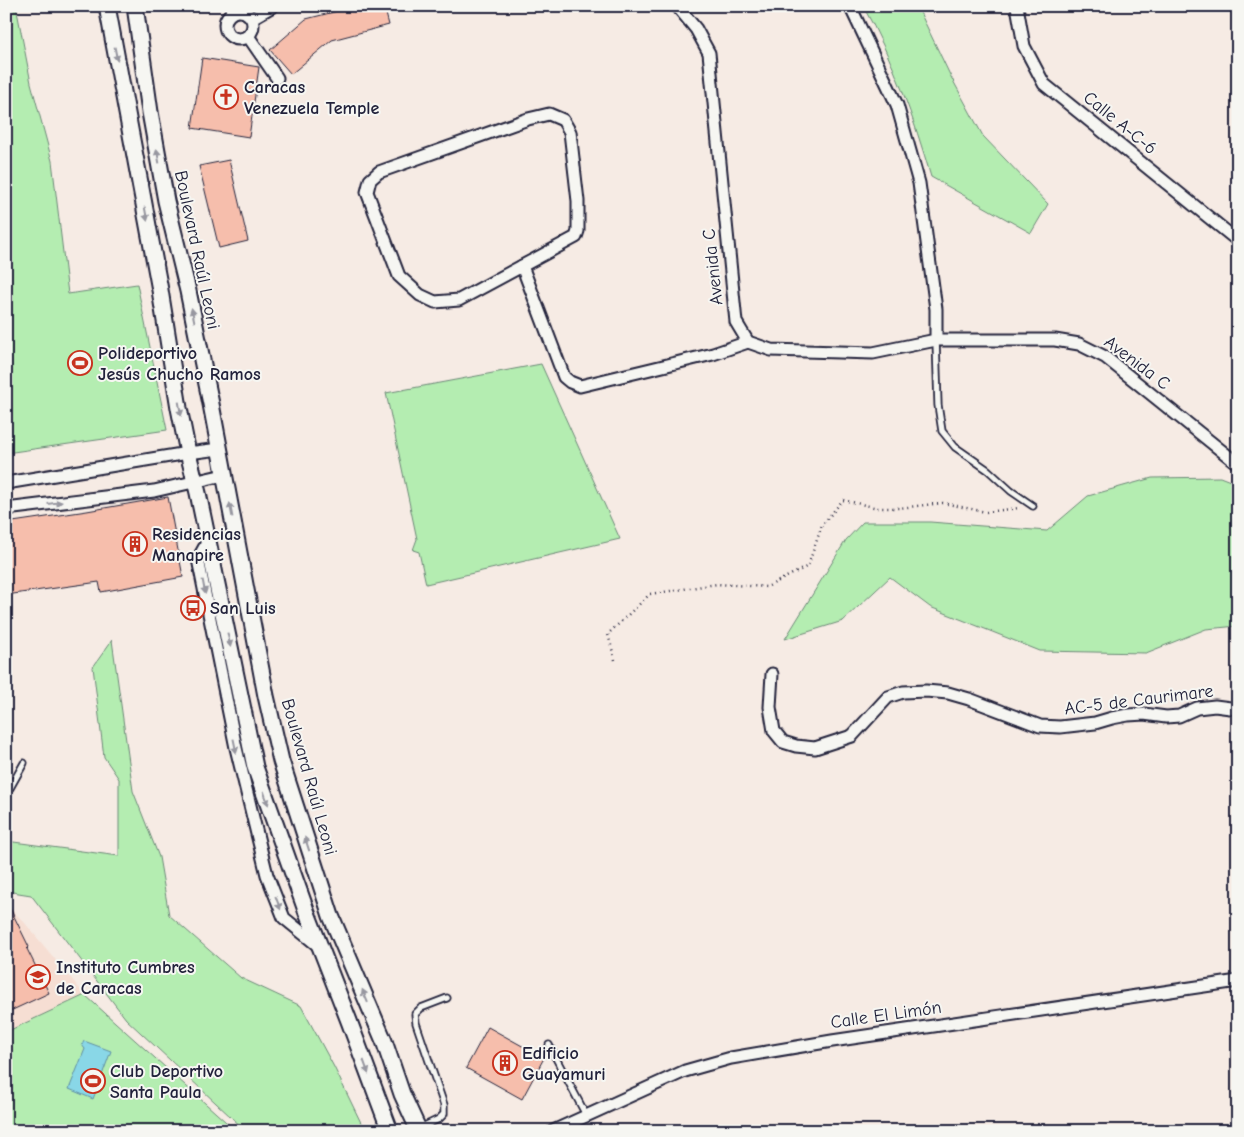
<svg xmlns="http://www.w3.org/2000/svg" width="1244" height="1137" font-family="'Comic Neue',sans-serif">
	<rect width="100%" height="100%" fill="#f6ebe4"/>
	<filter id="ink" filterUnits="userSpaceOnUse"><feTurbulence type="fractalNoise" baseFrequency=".02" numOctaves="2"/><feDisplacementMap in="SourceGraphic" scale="10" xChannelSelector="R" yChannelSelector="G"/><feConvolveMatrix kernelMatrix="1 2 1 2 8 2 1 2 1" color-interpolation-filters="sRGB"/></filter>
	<g filter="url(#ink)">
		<path fill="#f6ded3" d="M6,904L24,922L85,995L6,1032Z"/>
		<g fill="#b4edb1" stroke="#6b8876">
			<path d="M6,6H16L31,83L52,161L68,294L137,284L167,430L6,453Z"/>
			<path d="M863,6H917L950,75L983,136L1048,204L1031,233L931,177C914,119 893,59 863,6Z"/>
			<path d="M541,364L620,539L426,584L419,552L413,550L417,539L386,393Z"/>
			<path d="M1220,477L1238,484V626L1206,629L1146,653L1040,651L930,607L890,577L843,621L785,639L846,540L863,522H930L1047,531L1088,496L1152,478Z"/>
			<path d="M112,640L133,791L159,857L169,915L241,978L301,1006L334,1067L365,1131H246L126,1019L31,895L6,891V841L119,856V779L104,757L93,667Z"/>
			<path d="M85,995L236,1131H6V1032Z"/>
		</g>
		<path fill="#89d7e7" stroke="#608fa2" d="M84,1041L111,1051L93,1099L69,1089L85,1049L82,1045Z"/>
		<g fill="#f6beac" stroke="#22223b">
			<path d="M358,6H384L389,25L332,40L291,74L270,50L306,19Z"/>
			<path d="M202,58L259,67L249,137L192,128Z"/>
			<path d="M229,160L248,241L219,248L199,166Z"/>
			<path d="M168,497L183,577L101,592L99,582L6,595V523L87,511Z"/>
			<path d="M6,900L29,947L27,949L49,993L6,1013Z"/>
			<path d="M488,1027L544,1058L522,1099L466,1068Z"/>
		</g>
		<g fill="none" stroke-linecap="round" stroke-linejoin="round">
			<defs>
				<g id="service">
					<path d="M228,16L230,6"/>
					<path d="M936,340L938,405L942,431L955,447L988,470L1011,491L1033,506"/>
					<path d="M6,791L10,788L24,763"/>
					<path d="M549,1045L586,1115"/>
					<path d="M418,1129L439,1119L444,1114V1105L416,1023L415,1014L421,1008L447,998"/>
				</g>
				<g id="minor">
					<path d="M677,6L696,29L709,53L736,322L748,342L771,350L873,353L936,340V309L919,183L897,105L850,6"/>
					<path d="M1017,6L1024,46L1044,84L1238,241"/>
					<circle cx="239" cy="25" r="14"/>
					<path d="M252,18L273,6"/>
					<path d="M248,36L277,78"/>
					<path d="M549,114L563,120L570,132L578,201V231L576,237L459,300L435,302L420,295L399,276L367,192L370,180L379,172L528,119Z"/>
					<path d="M522,266L564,377L570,382L580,386L713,354L748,342"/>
					<path d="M936,340H1055L1079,344L1105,357L1238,464"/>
					<path d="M6,483L188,453L219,449"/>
					<path d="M6,509L154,491L224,475"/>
					<path d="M208,541L198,559L236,748L267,875L284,918L321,948"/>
					<path d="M772,674L770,707L774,731L783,742L796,746L815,748L852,736L888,697L903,692L926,691L948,693L969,699L1040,726L1060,727L1095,723L1112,718L1128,715L1144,714L1166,717L1179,716L1197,708L1215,706L1238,709"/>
					<path d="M553,1131L685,1071L731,1058L832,1041L1238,981"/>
				</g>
				<g id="secondary">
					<path d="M107,6L160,290L179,408L188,453L198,493L255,767L307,913L349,1021L390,1131"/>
					<path d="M135,6L150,112L166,201L188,291L211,404L266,696L281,761L331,916L384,1041L402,1094L419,1131"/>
				</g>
			</defs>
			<use href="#service" stroke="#22223b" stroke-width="9"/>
			<use href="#minor" stroke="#22223b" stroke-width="15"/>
			<use href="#secondary" stroke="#22223b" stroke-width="19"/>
			<path stroke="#22223b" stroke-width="2.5" stroke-dasharray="1 4" stroke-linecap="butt" d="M615,660L608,634L650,594L717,584L767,587L808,566L822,525L843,500L878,508H899L943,503L986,512L1019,508"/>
			<use href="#service" stroke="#f6f6f2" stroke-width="5.5"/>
			<use href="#minor" stroke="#f6f6f2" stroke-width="11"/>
			<use href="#secondary" stroke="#f6f6f2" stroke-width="15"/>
		</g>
		<defs><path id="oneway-solid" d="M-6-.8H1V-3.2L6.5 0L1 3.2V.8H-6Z" transform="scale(1.25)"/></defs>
		<g fill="#9797a0">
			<use href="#oneway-solid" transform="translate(116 54) rotate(79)"/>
			<use href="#oneway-solid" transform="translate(158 156) rotate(-100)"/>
			<use href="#oneway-solid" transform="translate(146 214) rotate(79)"/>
			<use href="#oneway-solid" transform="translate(193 315) rotate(-102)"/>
			<use href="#oneway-solid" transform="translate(180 409) rotate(80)"/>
			<use href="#oneway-solid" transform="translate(55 503) rotate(-7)"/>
			<use href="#oneway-solid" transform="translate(231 510) rotate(-101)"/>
			<use href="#oneway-solid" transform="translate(204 587) rotate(79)"/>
			<use href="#oneway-solid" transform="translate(229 640) rotate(78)"/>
			<use href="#oneway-solid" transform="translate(235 746) rotate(78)"/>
			<use href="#oneway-solid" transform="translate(266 798) rotate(71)"/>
			<use href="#oneway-solid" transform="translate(307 844) rotate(-108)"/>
			<use href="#oneway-solid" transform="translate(278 903) rotate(69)"/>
			<use href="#oneway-solid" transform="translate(365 996) rotate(-113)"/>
			<use href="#oneway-solid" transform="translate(366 1067) rotate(70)"/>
		</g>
	</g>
	<defs>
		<symbol id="church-ring" viewBox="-11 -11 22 22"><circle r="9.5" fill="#f6f6f2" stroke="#c8321e" stroke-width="1.5"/><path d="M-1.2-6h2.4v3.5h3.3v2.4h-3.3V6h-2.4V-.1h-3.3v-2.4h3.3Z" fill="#c8321e"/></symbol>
		<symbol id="stadium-ring" viewBox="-11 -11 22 22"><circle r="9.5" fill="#f6f6f2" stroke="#c8321e" stroke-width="1.5"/><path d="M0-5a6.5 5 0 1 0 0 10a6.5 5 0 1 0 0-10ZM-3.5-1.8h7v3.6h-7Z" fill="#c8321e"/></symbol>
		<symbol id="building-ring" viewBox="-11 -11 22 22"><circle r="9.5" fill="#f6f6f2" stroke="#c8321e" stroke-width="1.5"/><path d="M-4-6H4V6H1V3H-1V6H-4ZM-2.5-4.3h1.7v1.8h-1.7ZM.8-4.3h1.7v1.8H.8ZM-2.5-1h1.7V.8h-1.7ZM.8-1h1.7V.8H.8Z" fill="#c8321e"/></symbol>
		<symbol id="bus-ring" viewBox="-11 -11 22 22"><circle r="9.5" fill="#f6f6f2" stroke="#c8321e" stroke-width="1.5"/><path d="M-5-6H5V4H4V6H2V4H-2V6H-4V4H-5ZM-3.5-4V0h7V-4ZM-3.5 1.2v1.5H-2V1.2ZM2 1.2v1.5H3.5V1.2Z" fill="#c8321e"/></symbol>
		<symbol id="school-ring" viewBox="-11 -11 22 22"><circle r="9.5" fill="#f6f6f2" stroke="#c8321e" stroke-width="1.5"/><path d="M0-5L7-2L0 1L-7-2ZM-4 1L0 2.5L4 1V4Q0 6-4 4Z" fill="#c8321e"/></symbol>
	</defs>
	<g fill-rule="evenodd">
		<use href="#church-ring" x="212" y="83" width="28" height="28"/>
		<use href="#stadium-ring" x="66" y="349" width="28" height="28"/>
		<use href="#building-ring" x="121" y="530" width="28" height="28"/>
		<use href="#bus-ring" x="179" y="594" width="28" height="28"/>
		<use href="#school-ring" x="24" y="963" width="28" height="28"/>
		<use href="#building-ring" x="491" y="1049" width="28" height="28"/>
		<use href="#stadium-ring" x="79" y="1067" width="28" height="28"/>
	</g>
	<g text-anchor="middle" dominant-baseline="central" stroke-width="4" stroke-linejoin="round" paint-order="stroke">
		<g font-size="18" font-weight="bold" fill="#22223b" stroke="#f6f6f2" text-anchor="start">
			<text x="244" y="87">Caracas<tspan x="244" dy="21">Venezuela Temple</tspan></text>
			<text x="98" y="353">Polideportivo<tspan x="98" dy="21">Jesús Chucho Ramos</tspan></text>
			<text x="152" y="534">Residencias<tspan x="152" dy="21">Manapire</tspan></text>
			<text x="210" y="608">San Luis</text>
			<text x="56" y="967">Instituto Cumbres<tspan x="56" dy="21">de Caracas</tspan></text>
			<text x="522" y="1053">Edificio<tspan x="522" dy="21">Guayamuri</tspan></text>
			<text x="110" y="1071">Club Deportivo<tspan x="110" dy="21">Santa Paula</tspan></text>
		</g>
		<g font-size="18" fill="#22223b" stroke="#f6f6f2">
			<text transform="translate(1120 123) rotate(39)">Calle A-C-6</text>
			<text transform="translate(197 250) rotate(78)">Boulevard Raúl Leoni</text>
			<text transform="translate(713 267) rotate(-96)">Avenida C</text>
			<text transform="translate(1137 363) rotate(37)">Avenida C</text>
			<text transform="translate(1139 700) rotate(-7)">AC-5 de Caurimare</text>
			<text transform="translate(309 777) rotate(74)">Boulevard Raúl Leoni</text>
			<text transform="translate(886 1015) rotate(-8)">Calle El Limón</text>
		</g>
	</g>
	<rect width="1244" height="1137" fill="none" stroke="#f6f6f2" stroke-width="25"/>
	<rect x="12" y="12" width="1219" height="1112" fill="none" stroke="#22223b" stroke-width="2" filter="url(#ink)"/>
</svg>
